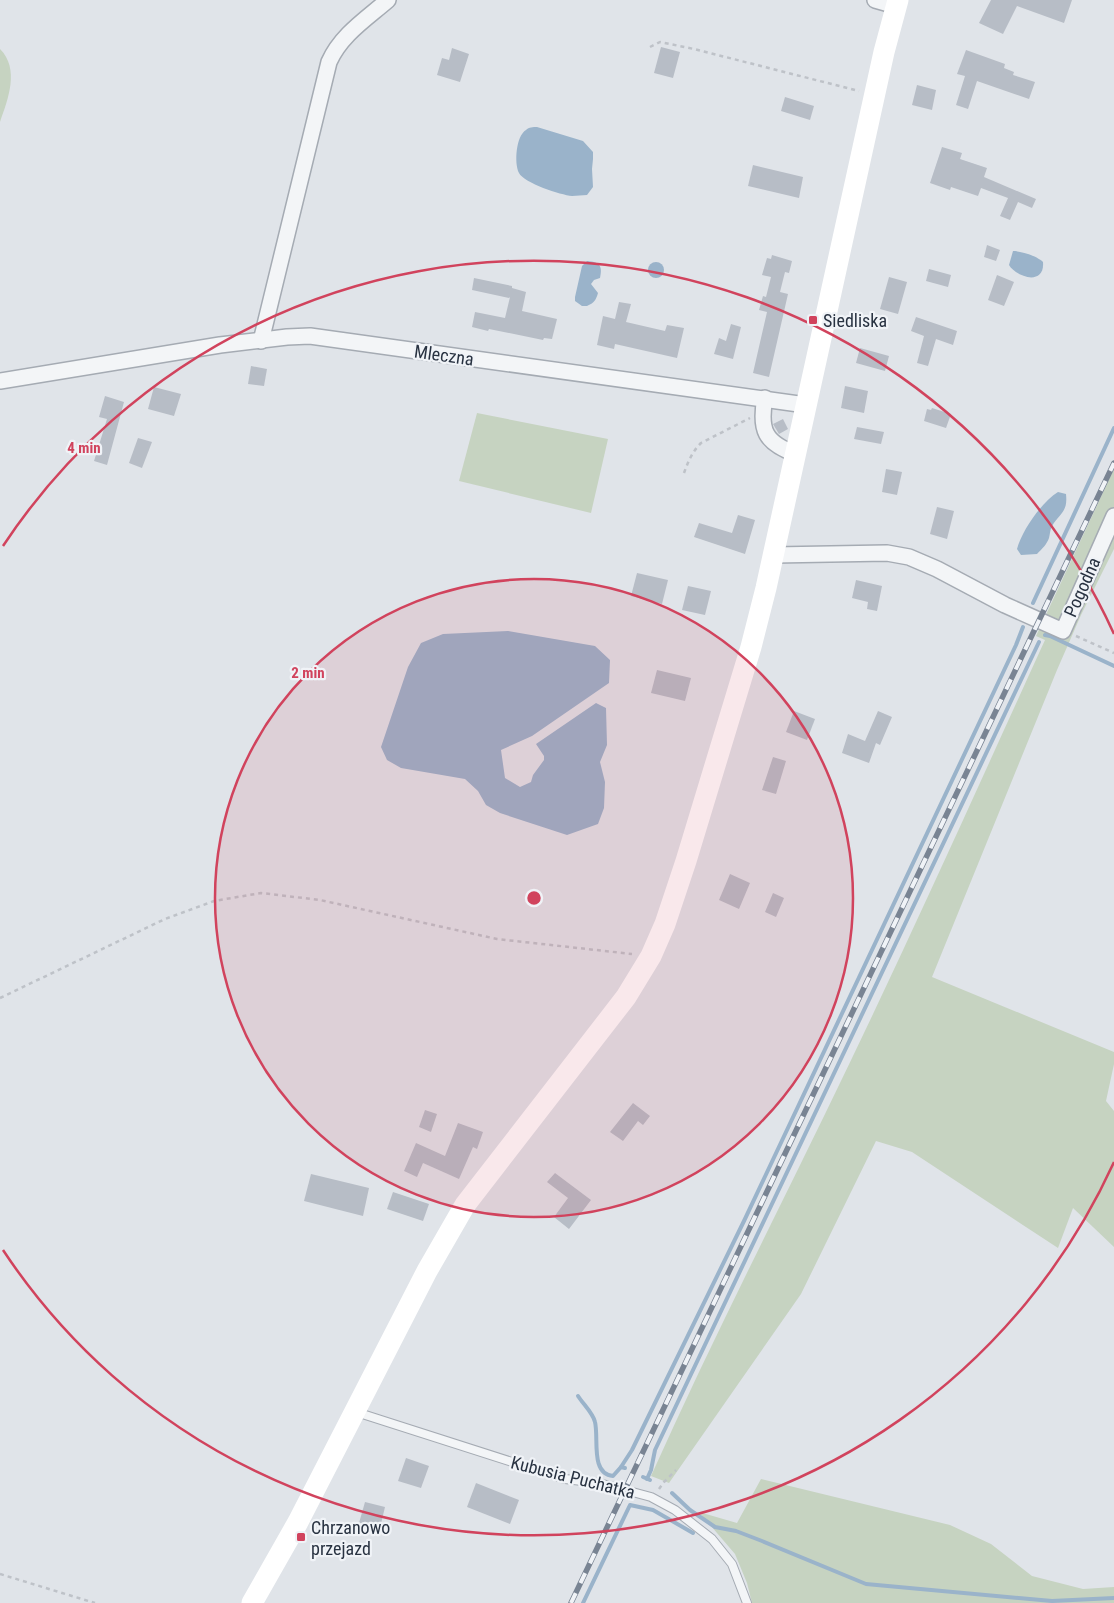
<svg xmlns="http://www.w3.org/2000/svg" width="1114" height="1603" font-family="'Roboto Condensed',sans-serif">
	<rect width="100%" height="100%" fill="#e0e4e9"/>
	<g fill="#c6d3c1">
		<path d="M0,49C20,69 8,99 0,122Z"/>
		<path d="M477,413L608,439L591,513L459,481Z"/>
		<path d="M1114,469V549L1081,615L1057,670L932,977L1114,1052V1064L1106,1101L1114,1111V1247L1073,1208L1058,1248L912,1152L876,1141L801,1294L669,1483L651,1476C706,1353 767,1233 826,1112C902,956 973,798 1045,640L1036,636Z"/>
		<path d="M761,1479L950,1525L991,1544L1032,1576L1083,1589L1114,1587V1603H752L747,1583L735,1554L699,1512L737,1523Z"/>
	</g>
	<g fill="#9ab3ca">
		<path d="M537,127L583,141L593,152V159L592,169L593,187L587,195C582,195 577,196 572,196C561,195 524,183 519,173C514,163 516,136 526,130C529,127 533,127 537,127Z"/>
		<path d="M1013,251C1021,251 1037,256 1043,262C1045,286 1017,278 1009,265Z"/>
		<path d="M587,261C599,262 603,265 600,278L594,280L591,284L598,293C596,300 594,303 587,306H582L575,301V297L582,266Z"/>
		<circle cx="656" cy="270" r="8"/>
		<path d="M1058,492L1066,494C1068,512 1060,513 1052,526C1050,530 1050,534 1049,538C1047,544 1042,549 1037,554L1021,555L1017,549C1022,530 1042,502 1058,492Z"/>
		<path d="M508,631L595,646L610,660L609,683L532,736L501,750L505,778L520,787L531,782L533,775L544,760V756L536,744L596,703L606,708L607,745L600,762L605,782L604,808L598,824L567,835L500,813L486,805L478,791L465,779L401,768L387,760L381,747L408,667L421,643L443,634Z"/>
	</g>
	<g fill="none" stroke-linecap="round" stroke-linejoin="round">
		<g stroke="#9ab3ca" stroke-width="4">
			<path d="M1033,603L1114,428"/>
			<path d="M1045,635L1050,636L1114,666"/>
			<path d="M578,1396C583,1404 593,1413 595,1422C599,1438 590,1474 613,1476L621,1467L625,1468"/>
			<path d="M621,1467L632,1450L744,1221L1016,645L1023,627"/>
			<path d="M643,1477L650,1480"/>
			<path d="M647,1479L651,1470L655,1450L1039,642"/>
			<path d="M672,1493L690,1510L715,1527L736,1531L762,1541L866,1584L1052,1601L1114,1598"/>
			<path d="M583,1603L630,1505L653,1510L693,1533"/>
		</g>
	</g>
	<g fill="#b7bdc6">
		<path d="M991,0H1072L1064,23L1017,6L1003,34L979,23Z"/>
		<path d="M661,47L680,52L673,78L654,73Z"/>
		<path d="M452,48L469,54L460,82L437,75L442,58L449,60Z"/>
		<path d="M966,50L1005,64L1004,68L1014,72L1013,75L1035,82L1029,99L977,81L968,109L956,105L965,76L957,74Z"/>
		<path d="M917,85L936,90L932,110L912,105Z"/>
		<path d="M785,97L814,106L810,120L781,111Z"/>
		<path d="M942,147L962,153L960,159L987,168L984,177L1036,199L1032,208L1018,202L1010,220L1000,216L1008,198L981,188L978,196L951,187L950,190L930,183Z"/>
		<path d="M753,165L803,177L799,198L748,186Z"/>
		<path d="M987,245L1000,250L996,261L984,257Z"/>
		<path d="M772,255L792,261L789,273L785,272L780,292L788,294L769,377L753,373L767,312L759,310L763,296L766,297L771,277L762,275L767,258L771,259Z"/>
		<path d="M929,269L951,275L948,287L926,281Z"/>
		<path d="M997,275L1014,282L1004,306L988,300Z"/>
		<path d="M889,277L907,282L898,314L880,309Z"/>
		<path d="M474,278L512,286V288L526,292L522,311L557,319L552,339L544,338L543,340L489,329L488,331L472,327L475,312L505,318L510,297L509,298L472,290Z"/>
		<path d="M619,302L631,304L626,322L665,331L667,325L684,328L677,358L615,344L614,349L597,345L603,316L615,319Z"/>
		<path d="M916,317L957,331L953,345L936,339L928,366L917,363L924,336L911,331Z"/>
		<path d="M731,324L741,327L733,359L714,354L719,338L726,341Z"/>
		<path d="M860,348L889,356L885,371L856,363Z"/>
		<path d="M251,366L267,369L264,386L248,384Z"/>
		<path d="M845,386L868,391L864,413L841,408Z"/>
		<path d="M154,387L181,394L174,416L148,409Z"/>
		<path d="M105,396L124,402L107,465L94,461L107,419L99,417Z"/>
		<path d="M932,408L951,414L946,428L924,421L927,409L931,410Z"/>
		<path d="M783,419L788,429L779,434L773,424Z"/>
		<path d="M857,427L884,432L881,444L854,439Z"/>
		<path d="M138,438L152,442L142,468L129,463Z"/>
		<path d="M886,469L902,472L897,495L882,492Z"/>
		<path d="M937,507L954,511L947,539L930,534Z"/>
		<path d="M738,515L755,520L745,554L694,537L699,523L732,533Z"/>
		<path d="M637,573L668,580L662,604L631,596Z"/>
		<path d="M856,580L882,586L877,611L867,609L868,602L852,598Z"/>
		<path d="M688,586L711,591L705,615L682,610Z"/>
		<path d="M657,670L691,678L685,701L651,693Z"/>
		<path d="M794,711L815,719L807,740L786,732Z"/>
		<path d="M878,711L892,717L880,745L876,743L869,763L842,753L848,734L865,741Z"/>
		<path d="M773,757L786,761L776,794L762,790Z"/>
		<path d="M730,874L750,883L739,909L719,900Z"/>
		<path d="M773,893L784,898L776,917L765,912Z"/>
		<path d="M633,1103L650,1116L643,1125L638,1121L623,1141L610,1132Z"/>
		<path d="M425,1110L437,1114L431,1132L419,1127Z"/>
		<path d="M458,1123L483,1132L477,1149L473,1147L459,1179L423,1163L417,1177L404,1171L416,1143L445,1156Z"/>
		<path d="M555,1173L591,1200L569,1229L554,1217L568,1198L547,1182Z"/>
		<path d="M311,1174L369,1188L363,1216L304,1201Z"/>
		<path d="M393,1192L429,1204L423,1221L387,1209Z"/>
		<path d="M406,1458L429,1466L421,1488L398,1481Z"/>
		<path d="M476,1483L519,1500L510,1524L467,1507Z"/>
		<path d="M365,1502L385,1507L380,1528L359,1523Z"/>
	</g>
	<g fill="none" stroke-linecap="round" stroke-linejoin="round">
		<defs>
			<path id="service" d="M356,1412L565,1479L599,1483L651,1497L675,1510L712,1539L732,1564L747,1603"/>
			<g id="minor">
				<path d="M875,0L896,6"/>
				<path d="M261,341L329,62C341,35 366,19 388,0"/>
				<path d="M0,381L220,345L287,337L310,336L806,405"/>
				<path d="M765,398C759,430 765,443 796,454"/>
				<path d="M774,555L887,553L909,557L937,569L1005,605L1063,631L1114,516"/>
			</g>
		</defs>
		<use href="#service" stroke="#a5abb3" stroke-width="10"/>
		<use href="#minor" stroke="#a5abb3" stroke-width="18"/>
		<g stroke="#bec2c8" stroke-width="2.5" stroke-dasharray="4 4" stroke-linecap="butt">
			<path d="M650,47L660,42L694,49L859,91"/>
			<path d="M684,473C688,462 692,452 701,443L750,418"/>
			<path d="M1076,636L1114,653"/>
			<path d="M0,998L165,919L214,901L261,893L320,900L497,939L632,954"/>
			<path d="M659,1489L664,1482L676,1470"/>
			<path d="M0,1574L95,1603"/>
		</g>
		<use href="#service" stroke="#f3f5f7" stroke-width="8"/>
		<use href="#minor" stroke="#f3f5f7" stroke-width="15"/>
		<path stroke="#fff" stroke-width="21" d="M252,1603L298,1522L427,1271L465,1205L626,997L651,956L665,924L686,861L751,647L766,588L884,52L898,0"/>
		<defs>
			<path id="rail" d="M571,1603L1114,463"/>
		</defs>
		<use href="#rail" stroke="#798493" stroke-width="5.5"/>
		<use href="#rail" stroke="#f0f3f7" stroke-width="4" stroke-dasharray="11" stroke-linecap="butt"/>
	</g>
	<circle cx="534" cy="898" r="319" fill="#d1435d" fill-opacity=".12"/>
	<g fill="none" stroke="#d1435d" stroke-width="2.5">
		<circle cx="534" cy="898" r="319"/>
		<path d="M1114 1162A637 637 0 0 1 3 1250M3 546A637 637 0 0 1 1114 634"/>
	</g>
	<g fill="#d1435d" stroke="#f0f3f7" stroke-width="2">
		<rect x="808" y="315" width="10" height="10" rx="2.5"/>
		<rect x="296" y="1532" width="10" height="10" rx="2.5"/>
	</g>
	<g text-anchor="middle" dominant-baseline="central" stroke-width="4.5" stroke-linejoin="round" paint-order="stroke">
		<g font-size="18" fill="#283241" stroke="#f0f3f7" text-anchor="start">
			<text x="823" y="320">Siedliska</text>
			<text x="311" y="1527">Chrzanowo<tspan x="311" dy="21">przejazd</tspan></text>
		</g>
		<g font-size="18" fill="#283241" stroke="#f0f3f7">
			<text transform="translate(444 355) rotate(8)">Mleczna</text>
			<text transform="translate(1082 587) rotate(-66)">Pogodna</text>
			<text transform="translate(573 1477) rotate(14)">Kubusia Puchatka</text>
		</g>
	</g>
	<circle cx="534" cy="898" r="8" fill="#d1435d" stroke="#f0f3f7" stroke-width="2.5"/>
	<g font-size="15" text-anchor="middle" font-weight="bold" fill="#d1435d" stroke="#f0f3f7" stroke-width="4.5" stroke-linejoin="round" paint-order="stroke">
		<text x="84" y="453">4 min</text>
		<text x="308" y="678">2 min</text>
	</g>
</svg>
